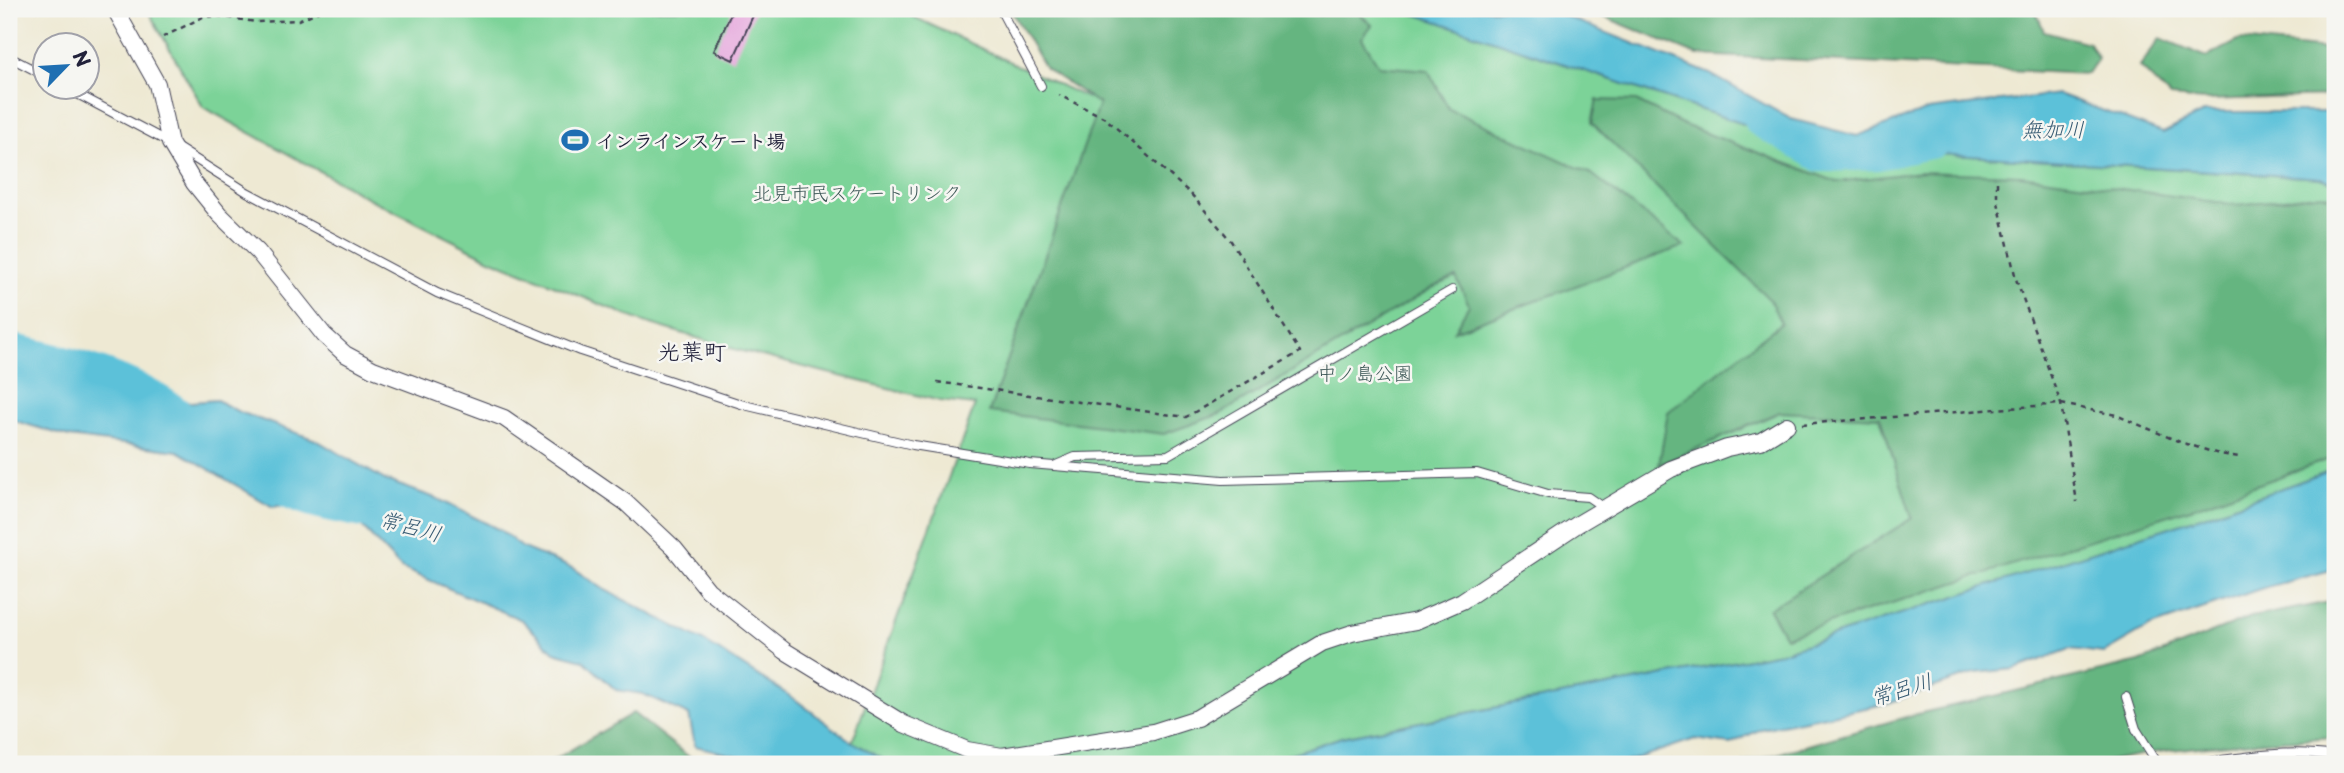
<svg xmlns="http://www.w3.org/2000/svg" width="2344" height="773" font-family="'Playpen Sans','Klee One',sans-serif">
	<rect width="100%" height="100%" fill="#f6f6f2"/>
	<filter id="ink" filterUnits="userSpaceOnUse"><feTurbulence type="fractalNoise" baseFrequency=".0143" numOctaves="2"/><feDisplacementMap in="SourceGraphic" scale="14" xChannelSelector="R" yChannelSelector="G"/><feConvolveMatrix kernelMatrix="1 2 1 2 8 2 1 2 1" color-interpolation-filters="sRGB"/></filter>
	<filter id="wash" filterUnits="userSpaceOnUse"><feTurbulence type="fractalNoise" baseFrequency=".00686" numOctaves="4" result="noise"/><feDisplacementMap in="SourceGraphic" scale="28" xChannelSelector="R" yChannelSelector="G"/><feGaussianBlur stdDeviation="1.57" result="paint"/><feColorMatrix in="noise" values="0 0 0 0 0 0 0 0 0 0 0 0 0 0 0 0 0 1.4 0 .05"/><feComposite in="paint" operator="in"/></filter>
	<g filter="url(#wash)">
		<rect width="100%" height="100%" fill="#eee9d3"/>
		<path fill="#7cd398" stroke="#4f7a6a" stroke-width="2" d="M147,9H897L1087,98L1120,9H1400L1809,146L2321,178L2335,183V469L2204,516L1780,653L1342,737L1260,764H891L852,742L975,405L940,401L824,372L734,349L641,321L490,259L370,199L203,107Z"/>
		<g fill="#65b580" stroke="#446c5e" stroke-width="2">
			<path d="M1010,9H1311L1318,15L1354,9L1372,25L1362,38L1379,66L1428,70L1449,109L1592,174L1684,246L1454,331L1469,305L1456,277L1434,287L1220,414L1164,434L989,412L1099,104L1045,68Z"/>
			<path d="M1585,9H2035L2044,31L2089,43L2098,59L2087,74L1697,55Z"/>
			<path d="M2160,38L2207,57L2240,40L2335,50V96L2205,100L2170,97L2140,67Z"/>
			<path d="M1597,100L1636,101L1684,125L1837,182L1919,172L2021,175L2238,205L2322,194L2335,198V457L2200,505L1785,637L1769,609L1912,518L1880,417L1780,412L1659,465L1668,412L1781,323L1770,300L1592,123Z"/>
			<path d="M2335,601V737C2255,742 2174,745 2096,764H1742L1913,715L2139,662L2251,617Z"/>
			<path d="M633,713L698,764H547Z"/>
		</g>
		<g fill="#5cc1d9" stroke="#3f728a" stroke-width="2">
			<path d="M1400,9H1547L1710,74L1791,119L1857,136L1928,110L2058,94L2163,133L2205,112H2334L2335,183L2321,178L1809,146Z"/>
			<path d="M9,346L26,357L69,355L99,377L177,403L217,400L237,411L316,440L385,480L438,499L500,530L523,548L572,568L605,590L707,643L796,700L852,742L891,764H750L746,758L695,746L689,715L643,694L616,690L583,660L554,652L522,620L401,568L364,529L328,497L273,507L178,451L69,437L9,419Z"/>
			<path d="M2335,469V569L2260,589L2149,627L2104,653L2070,649L2015,669L1975,673L1885,704L1761,729L1730,744L1695,739L1620,764H1260L1342,737L1780,653L2204,516Z"/>
		</g>
		<g fill="none" stroke-linecap="round" stroke-linejoin="round">
			<g stroke="#5cc1d9" stroke-width="30">
				<path d="M1760,122L1820,157L1877,155L1934,143"/>
				<path d="M9,348C69,361 131,376 180,414"/>
				<path d="M272,484C303,505 343,508 378,516"/>
			</g>
		</g>
		<g id="blocks">
			<path fill="#e5a3db" d="M733,9H756L733,60L714,51Z"/>
		</g>
	</g>
	<g filter="url(#ink)">
		<use href="#blocks" fill-opacity="0" stroke="#414052" stroke-width="2"/>
		<g fill="none" stroke-linecap="round" stroke-linejoin="round">
			<defs>
				<g id="service">
					<path d="M1000,9L1041,86"/>
					<path d="M9,57L46,76"/>
					<path d="M66,88L170,143L247,192L437,293L580,351L744,405L913,445L1030,464L1223,480L1477,473L1548,494L1588,497L1604,508"/>
					<path d="M1056,465L1075,457L1168,455L1452,290"/>
					<path d="M2126,697L2136,729L2158,764"/>
					<path d="M2194,764C2241,757 2288,749 2335,756"/>
				</g>
				<path id="minor" d="M115,9L157,84L170,143L194,183L219,214L258,252L324,335L345,354L373,369L504,418L625,502L674,548L708,590L785,651L904,724L967,750L1002,756L1153,732L1197,718L1322,643L1352,633L1416,621L1462,601L1578,524L1671,469L1727,448L1761,441L1787,425"/>
			</defs>
			<use href="#service" stroke="#414052" stroke-width="10"/>
			<use href="#minor" stroke="#414052" stroke-width="18"/>
			<g stroke="#414052" stroke-width="2.5" stroke-dasharray="5 5" stroke-linecap="butt">
				<path d="M163,37L203,17L218,16L256,22L298,20L325,9"/>
				<path d="M1997,182V198L2016,279L2061,404L2077,502"/>
				<path d="M937,382L1186,417L1300,352L1231,241L1191,194L1105,118L1059,95"/>
				<path d="M1802,424L2061,404L2116,415L2180,442L2219,454L2240,457"/>
			</g>
			<use href="#service" stroke="#fff" stroke-width="8"/>
			<use href="#minor" stroke="#fff" stroke-width="16"/>
		</g>
	</g>
	<defs>
		<symbol id="stadium-bare" viewBox="-9 -9 18 18"><path d="M0-5a6.5 5 0 1 0 0 10a6.5 5 0 1 0 0-10ZM-3.5-1.8h7v3.6h-7Z" fill="#1f6fb2" stroke="#f6f6f2" stroke-width="2.5" paint-order="stroke"/></symbol>
	</defs>
	<g fill-rule="evenodd">
		<use href="#stadium-bare" x="556" y="121" width="38" height="38"/>
	</g>
	<g text-anchor="middle" dominant-baseline="central" stroke-width="5" stroke-linejoin="round" paint-order="stroke">
		<g font-size="19" font-weight="bold" fill="#22223b" stroke="#f6f6f2" text-anchor="start">
			<text x="596" y="140">インラインスケート場</text>
		</g>
		<g font-size="19" fill="#3d5757" stroke="#f6f6f2">
			<text x="857" y="192">北見市民スケートリンク</text>
			<text x="1365" y="372">中ノ島公園</text>
		</g>
		<g font-size="21" font-style="italic" fill="#365a72" stroke="#f6f6f2">
			<text x="2053" y="128">無加川</text>
			<text transform="translate(411 525) rotate(15)">常呂川</text>
			<text transform="translate(1901 688) rotate(-17)">常呂川</text>
		</g>
		<g font-size="23" fill="#22223b" stroke="#f6f6f2">
			<text x="692" y="350">光葉町</text>
		</g>
	</g>
	<rect width="2344" height="773" fill="none" stroke="#f6f6f2" stroke-width="35"/>
	<g transform="translate(66 66) rotate(65)"><circle r="33" fill="#f6f6f2" stroke="#a1a1a9" stroke-width="2"/>
	<path d="M0-5L12 26L0 18L-12 26Z" fill="#1f6fb2"/>
	<text y="-10" font-size="19" font-weight="bold" text-anchor="middle" fill="#22223b">N</text>
	</g>
</svg>
